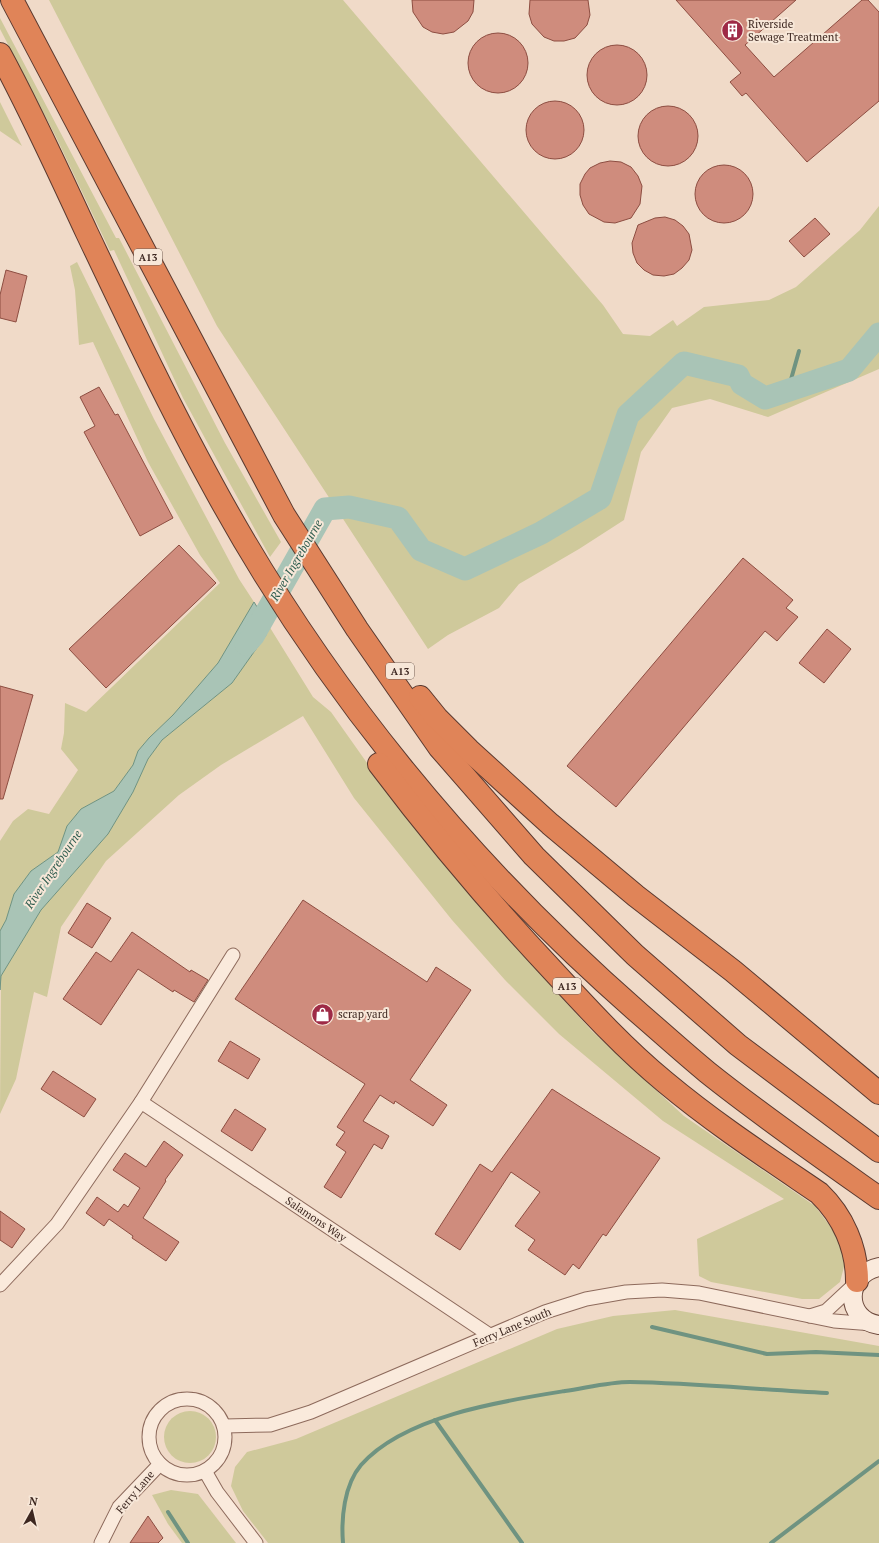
<svg xmlns="http://www.w3.org/2000/svg" width="879" height="1543" font-family="'PT Serif',serif">
	<rect width="100%" height="100%" fill="#f0dac8"/>
	<g fill="#cfc99b">
		<path d="M49,0H343L603,305L623,334L650,336L673,320L677,326L704,307L769,300L796,287L860,230L879,206V369L768,417L710,399L672,408L641,452L624,520L579,549L519,584L499,608L448,635L428,649L217,326Z"/>
		<path d="M0,18L116,238H119L225,443L281,542L270,557L183,398L114,250L110,251L56,137L0,29Z"/>
		<path d="M0,102L22,146L0,131Z"/>
		<path d="M77,262L154,419L239,579L254,602L218,663L173,715L149,738L138,751L133,765L114,791L81,809L67,826L58,852L31,871L14,894L6,920L0,931V841L13,821L28,809L49,814L78,770L61,749L64,733L65,703L86,712L220,583L200,555L148,462L93,342L79,345L75,290L70,266Z"/>
		<path d="M269,626L313,697L331,712L389,794L496,925L592,1031L684,1116L815,1206L841,1241L845,1263L840,1282L819,1299H802L711,1282L699,1276L697,1239L784,1199L663,1121L559,1034L505,980L452,920L354,798L303,716L221,765L179,795L106,861L61,927L47,997L34,992L16,1079L0,1114L1,976L41,910L108,834L133,792L148,759L162,740L232,683L266,635Z"/>
		<path d="M675,1310L879,1346V1543H268L243,1511L231,1486L235,1467L247,1452L296,1439L557,1329L613,1316Z"/>
		<circle cx="190" cy="1437" r="26"/>
		<path d="M171,1490L198,1494L236,1543H182L168,1524L152,1495Z"/>
	</g>
	<path fill="#a9c4b6" stroke="#6f9381" d="M254,602L269,626L266,635L232,683L162,740L148,759L133,792L108,834L41,910L1,976L0,990V931L6,920L14,894L31,871L58,852L67,826L81,809L114,791L133,765L138,751L149,738L173,715L218,663Z"/>
	<g fill="none" stroke-linecap="round" stroke-linejoin="round">
		<g stroke="#6f9381" stroke-width="4">
			<path d="M788,390L799,351"/>
			<path d="M652,1327L767,1354L816,1352L879,1355"/>
			<path d="M435,1420L522,1543"/>
			<path d="M168,1512L188,1543"/>
			<path d="M343,1543C341,1519 344,1485 361,1465C404,1416 502,1401 565,1391C586,1388 609,1382 630,1382C696,1383 762,1390 827,1393"/>
			<path d="M771,1543L879,1461"/>
		</g>
		<path stroke="#a9c4b6" stroke-width="23" d="M246,644L253,636L325,509L349,507L398,518L421,550L465,569L541,533L600,498L628,415L684,363L738,376L742,384L765,398L849,370L879,334"/>
	</g>
	<g fill="#cf8c7d" stroke="#8d4d41">
		<path d="M412,0H474L473,12L468,21L454,32L443,34L432,32L423,27L413,12Z"/>
		<path d="M530,0H588L590,15L587,25L575,38L564,41H554L544,37L532,24L529,14Z"/>
		<path d="M676,0H796L745,45L774,77L862,0H868L879,12V101L807,162L746,93L742,96L730,82L741,73Z"/>
		<circle cx="498" cy="63" r="30"/>
		<circle cx="617" cy="75" r="30"/>
		<circle cx="555" cy="130" r="29"/>
		<circle cx="668" cy="136" r="30"/>
		<path d="M610,161L621,162L631,167L638,176L642,186L640,204L631,218L615,223L604,222L589,214L583,205L580,195V184L585,174L590,168L600,163Z"/>
		<circle cx="724" cy="194" r="29"/>
		<path d="M665,217L675,220L683,226L689,234L692,250L689,260L682,268L674,274L664,276L653,275L644,270L637,263L633,253L632,243L638,225L655,218Z"/>
		<path d="M815,218L830,234L804,257L789,241Z"/>
		<path d="M6,270L27,276L16,322L0,318V295Z"/>
		<path d="M99,387L115,415L118,414L173,518L140,536L84,432L95,426L80,397Z"/>
		<path d="M179,545L216,583L106,688L69,649Z"/>
		<path d="M743,558L793,600L786,608L798,617L777,641L765,631L616,807L567,766Z"/>
		<path d="M827,629L851,649L824,683L799,663Z"/>
		<path d="M0,686L33,695L3,799H0Z"/>
		<path d="M303,900L427,982L436,967L471,990L410,1080L447,1105L433,1126L395,1101L394,1104L380,1095L363,1121L389,1136L382,1149L374,1144L341,1198L324,1187L346,1152L336,1145L345,1132L337,1127L365,1084L235,999Z"/>
		<path d="M87,903L111,918L92,948L68,933Z"/>
		<path d="M132,932L190,972L191,970L208,980L194,1002L174,990L173,992L138,969L101,1025L63,999L96,952L111,962Z"/>
		<path d="M230,1041L260,1059L248,1079L218,1061Z"/>
		<path d="M53,1071L96,1099L84,1117L41,1089Z"/>
		<path d="M552,1089L660,1158L606,1236L603,1234L579,1269L573,1264L565,1275L528,1250L535,1240L515,1226L540,1192L511,1172L460,1250L435,1234L480,1164L492,1172Z"/>
		<path d="M235,1109L266,1129L252,1151L221,1131Z"/>
		<path d="M164,1141L183,1155L165,1180L166,1181L143,1218L179,1242L166,1261L132,1238L133,1236L109,1219L104,1226L86,1213L97,1197L118,1212L124,1204L128,1207L140,1188L113,1170L125,1153L146,1167Z"/>
		<path d="M0,1211L25,1229L12,1248L0,1240Z"/>
		<path d="M148,1516L163,1538L158,1543H130Z"/>
	</g>
	<g fill="none" stroke-linecap="round" stroke-linejoin="round">
		<defs>
			<g id="street">
				<path d="M141,1102L491,1336"/>
				<path d="M0,1285L57,1224L141,1102L233,955"/>
				<path d="M810,1316L826,1311L855,1284"/>
				<circle cx="187" cy="1437" r="38"/>
				<path d="M225,1426L270,1425L311,1412L545,1312L586,1299L626,1292L662,1290L699,1293L834,1321L873,1324"/>
				<path d="M205,1471L217,1492L256,1543"/>
				<path d="M101,1543L119,1507L160,1464"/>
			</g>
			<path id="secondary" d="M879,1267C844,1274 844,1320 879,1325"/>
			<g id="highway">
				<path d="M12,0L284,515L357,629L439,747L534,856L635,955L738,1045L879,1151"/>
				<path d="M0,54C32,113 59,173 87,233C127,317 167,402 212,484C321,685 468,864 640,1014C662,1033 684,1053 707,1072C762,1116 821,1157 879,1198"/>
				<path d="M420,697L437,718L469,750L550,824L636,896L733,971L879,1093"/>
				<path d="M379,764C434,837 493,907 555,973C590,1011 625,1049 665,1082C714,1123 766,1157 819,1193C843,1216 857,1248 857,1281"/>
			</g>
		</defs>
		<use href="#street" stroke="#8d6a5c" stroke-width="15"/>
		<use href="#secondary" stroke="#6f4c3f" stroke-width="20"/>
		<use href="#highway" stroke="#5b3a30" stroke-width="24"/>
		<use href="#street" stroke="#faeadc" stroke-width="13"/>
		<use href="#secondary" stroke="#faeadc" stroke-width="18"/>
		<use href="#highway" stroke="#e08458" stroke-width="22"/>
	</g>
	<defs>
		<symbol id="building-disc" viewBox="-11 -11 22 22"><circle r="9.5" fill="#9e2a46" stroke="#f7e7d8"/><path d="M-4-6H4V6H1V3H-1V6H-4ZM-2.5-4.3h1.7v1.8h-1.7ZM.8-4.3h1.7v1.8H.8ZM-2.5-1h1.7V.8h-1.7ZM.8-1h1.7V.8H.8Z" fill="#fff"/></symbol>
		<symbol id="shop-disc" viewBox="-11 -11 22 22"><circle r="9.5" fill="#9e2a46" stroke="#f7e7d8"/><path d="M-5-2.5h2.3a2.7 3.5 0 0 1 5.4 0H5L5.5 6h-11ZM-1.5-2.5h3a1.5 2.3 0 0 0-3 0Z" fill="#fff"/></symbol>
	</defs>
	<g fill-rule="evenodd">
		<use href="#building-disc" x="720" y="18" width="25" height="25"/>
		<use href="#shop-disc" x="310" y="1002" width="25" height="25"/>
	</g>
	<g text-anchor="middle" dominant-baseline="central" stroke-width="4" stroke-linejoin="round" paint-order="stroke">
		<g fill="#f7e7d8" stroke="#756157" stroke-width="1">
			<rect x="134" y="249" width="28" height="16" rx="3"/>
			<rect x="386" y="663" width="28" height="16" rx="3"/>
			<rect x="553" y="978" width="28" height="16" rx="3"/>
		</g>
		<g font-size="10" font-weight="bold" fill="#3d2720">
			<text x="148" y="257">A13</text>
			<text x="400" y="671">A13</text>
			<text x="567" y="986">A13</text>
		</g>
		<g font-size="11" fill="#3d2720" stroke="#f7e7d8" text-anchor="start">
			<text x="748" y="24">Riverside<tspan x="748" dy="13">Sewage Treatment</tspan></text>
			<text x="338" y="1014">scrap yard</text>
		</g>
		<g font-size="11" fill="#3d2720" stroke="#f7e7d8">
			<text transform="translate(316 1219) rotate(34)">Salamons Way</text>
			<text transform="translate(512 1327) rotate(-23)">Ferry Lane South</text>
			<text transform="translate(135 1492) rotate(-50)">Ferry Lane</text>
		</g>
		<g font-size="12" font-style="italic" fill="#2f5d4f" stroke="#f7e7d8">
			<text transform="translate(296 560) rotate(-60)">River Ingrebourne</text>
			<text transform="translate(53 869) rotate(-56)">River Ingrebourne</text>
		</g>
	</g>
	<g transform="translate(32 1511) rotate(8)" stroke="#f7e7d8" stroke-width="3" paint-order="stroke">
	<path d="M0-3L7 15L0 10L-7 15Z" fill="#3d2720"/>
	<text y="-6" font-size="11" font-weight="bold" text-anchor="middle" fill="#3d2720">N</text>
	</g>
</svg>
